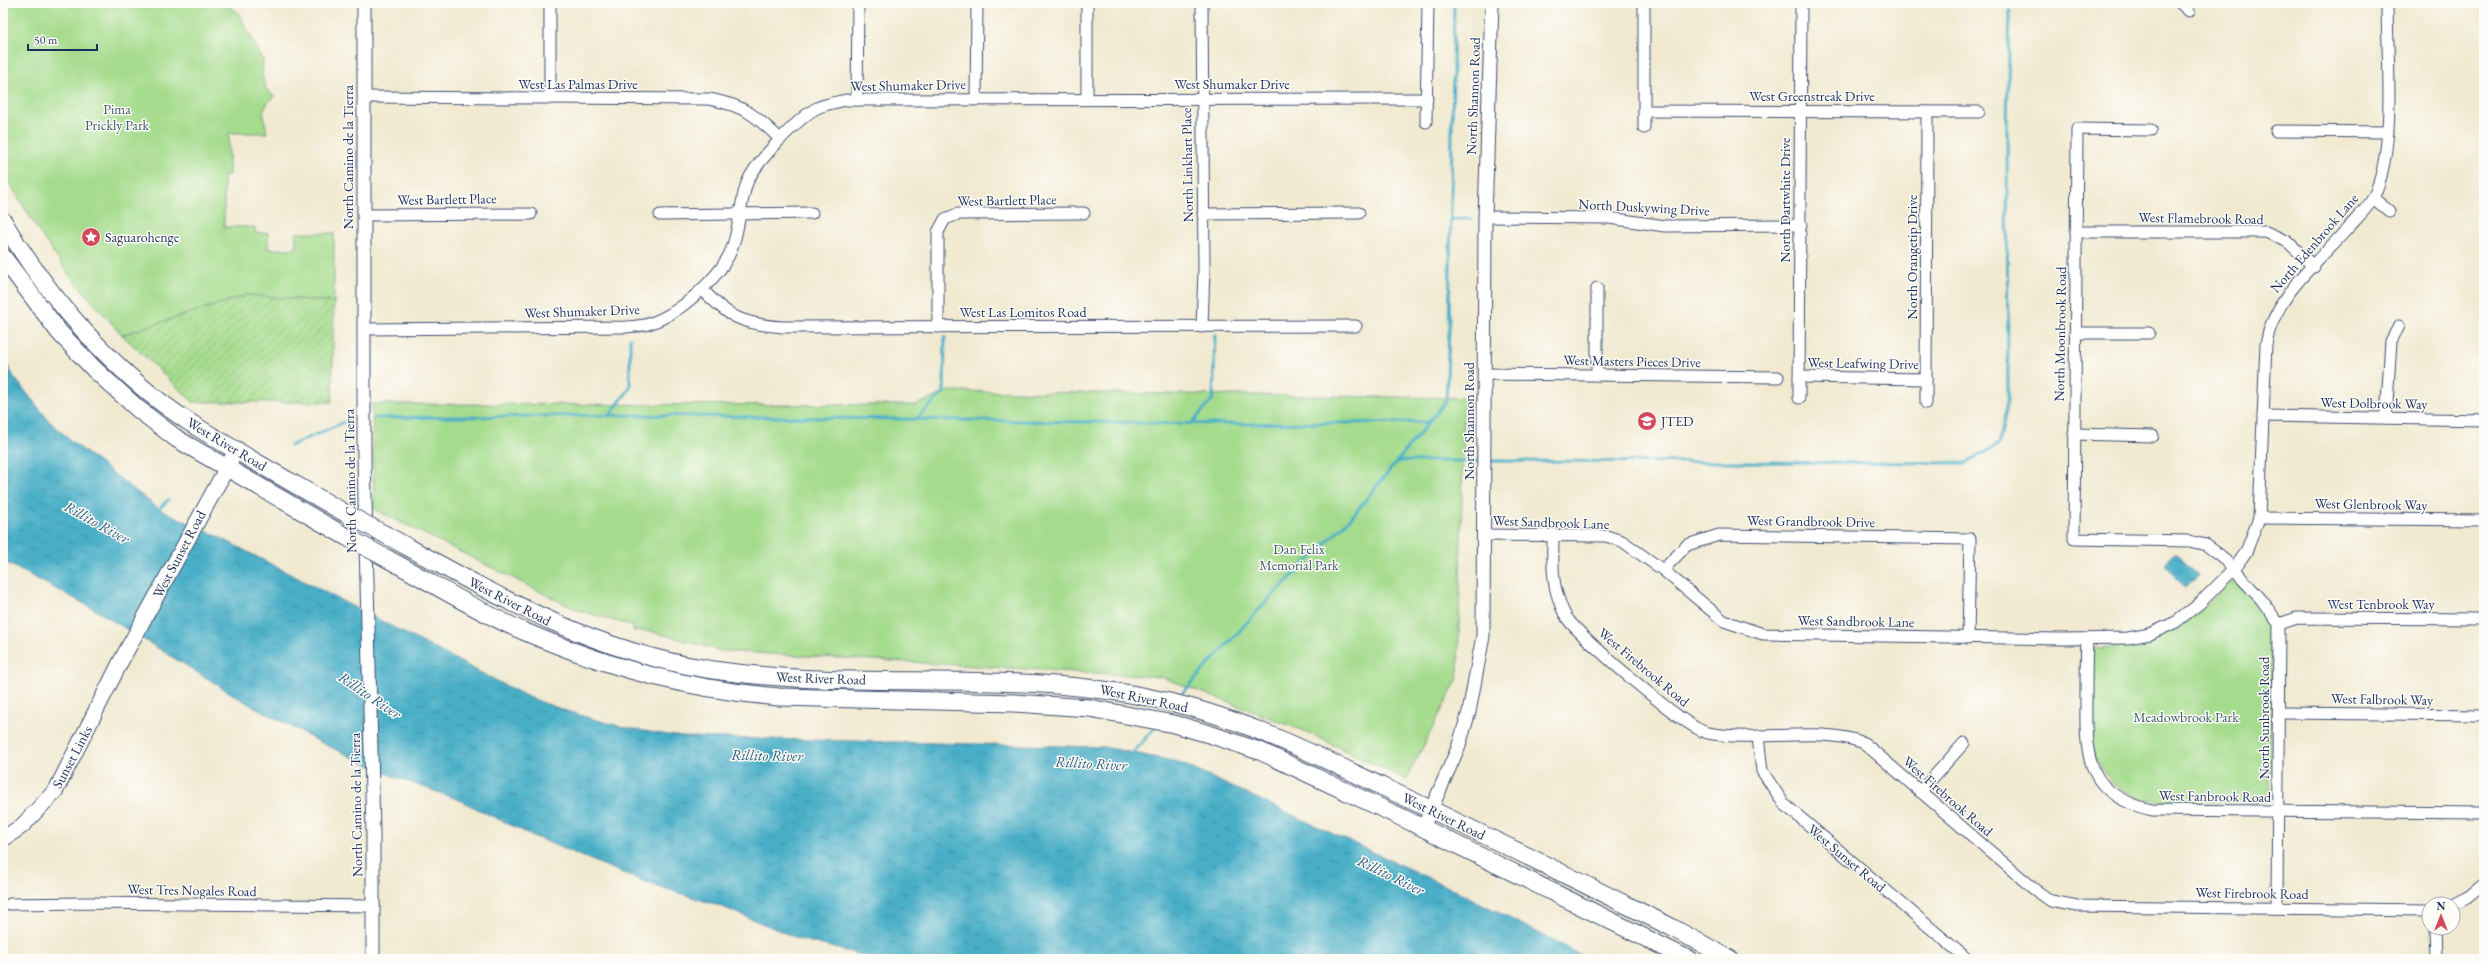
<svg xmlns="http://www.w3.org/2000/svg" width="2487" height="962" font-family="'EB Garamond',serif">
	<defs>
		<pattern id="garden-furrows" width="10" height="10" patternUnits="userSpaceOnUse"><rect width="10" height="10" fill="#a4db8c"/><path d="M-1 1l2-2M0 10L10 0M9 11l2-2" fill="none" stroke="#8dbc7b"/></pattern>
		<pattern id="water-ripples" width="26" height="14" patternUnits="userSpaceOnUse"><rect width="26" height="14" fill="#48afc7"/><path d="M2 4q2-2 4 0t4 0M15 11q2-2 4 0t4 0" fill="none" stroke="#3b8fa5"/></pattern>
	</defs>
	<rect width="100%" height="100%" fill="#fdfcf7"/>
	<filter id="ink" filterUnits="userSpaceOnUse"><feTurbulence type="fractalNoise" baseFrequency=".025" numOctaves="2"/><feDisplacementMap in="SourceGraphic" scale="8" xChannelSelector="R" yChannelSelector="G"/><feConvolveMatrix kernelMatrix="1 2 1 2 8 2 1 2 1" color-interpolation-filters="sRGB"/></filter>
	<filter id="wash" filterUnits="userSpaceOnUse"><feTurbulence type="fractalNoise" baseFrequency=".012" numOctaves="4" result="noise"/><feDisplacementMap in="SourceGraphic" scale="16" xChannelSelector="R" yChannelSelector="G"/><feGaussianBlur stdDeviation="0.9" result="paint"/><feColorMatrix in="noise" values="0 0 0 0 0 0 0 0 0 0 0 0 0 0 0 0 0 1.4 0 .05"/><feComposite in="paint" operator="in"/></filter>
	<g filter="url(#wash)">
		<rect width="100%" height="100%" fill="#f1ead1"/>
		<g fill="#a4db8c" stroke="#608575">
			<path d="M3,3H224L238,12L263,61L262,75L266,89L275,97L269,101L263,111L267,133H229V175H224V227H255V233H268V249H296V233H334V302L247,295L122,335L70,276L41,235L3,172Z"/>
			<path d="M949,391L1464,398L1458,678L1406,780L1307,732L1161,677L721,651L650,631H633V626L577,610L374,509L372,404L916,405Z"/>
			<path d="M2229,582L2240,583L2261,607L2272,631L2270,802L2144,801L2112,784L2093,755L2090,738L2092,649C2157,642 2183,632 2229,582Z"/>
		</g>
		<path fill="url(#garden-furrows)" stroke="#608575" d="M247,295L334,302L332,402H193L122,335Z"/>
		<g fill="url(#water-ripples)" stroke="#326f92">
			<path d="M3,357L14,377L50,422L75,444L159,509L211,533L526,696C579,717 626,730 683,737L1104,747L1178,762L1457,891L1589,959H878L799,939L723,907L642,881L533,836L457,799L392,776L322,743L247,703L94,609L3,561Z"/>
			<path d="M2176,552L2198,575L2185,588L2164,564Z"/>
		</g>
		<g fill="none" stroke-linecap="round" stroke-linejoin="round">
			<g stroke="#48afc7" stroke-width="3">
				<path d="M1450,219H1472"/>
				<path d="M609,416L630,388V338"/>
				<path d="M375,418L632,415L1218,424L1428,422"/>
				<path d="M916,419L944,392L945,337"/>
				<path d="M1192,423L1213,399L1215,334"/>
				<path d="M290,446L351,419"/>
				<path d="M1397,461H1480"/>
				<path d="M1487,461L1966,463L1999,444L2008,400L2007,121L2010,11"/>
				<path d="M156,509H159L168,500"/>
				<path d="M1178,698L1264,604L1351,518L1446,401L1449,330L1454,3"/>
				<path d="M1131,755L1156,726"/>
			</g>
		</g>
	</g>
	<g filter="url(#ink)">
		<g fill="none" stroke-linecap="round" stroke-linejoin="round">
			<defs>
				<g id="minor">
					<path d="M1087,3V99"/>
					<path d="M1644,3V128"/>
					<path d="M2180,3L2189,11"/>
					<path d="M364,97L709,99C745,106 754,114 780,139"/>
					<path d="M550,98V3"/>
					<path d="M976,99L977,3"/>
					<path d="M857,100L858,3"/>
					<path d="M1644,111L1979,112"/>
					<path d="M1426,122L1428,3"/>
					<path d="M2151,130L2077,129L2074,539L2189,541L2206,545L2221,556L2260,598L2279,624L2277,908"/>
					<path d="M2276,131L2388,132"/>
					<path d="M2373,198L2389,211"/>
					<path d="M1203,214L1359,213"/>
					<path d="M364,215L531,214"/>
					<path d="M660,215L812,213"/>
					<path d="M1485,217L1609,218L1665,226L1801,225"/>
					<path d="M2076,232H2266L2288,242L2314,267"/>
					<path d="M702,289C729,318 743,324 782,327L1356,326"/>
					<path d="M938,327V232L945,219L958,214L1084,213"/>
					<path d="M1202,327L1204,270L1202,3"/>
					<path d="M364,329L627,327C635,326 644,326 651,323C680,313 724,275 733,245C740,225 740,202 747,183C754,164 799,117 817,108C825,104 837,102 846,100L1427,99"/>
					<path d="M2075,333H2149"/>
					<path d="M1485,374L1778,377"/>
					<path d="M1597,375V288"/>
					<path d="M1799,377L1926,379"/>
					<path d="M1799,398L1801,3"/>
					<path d="M1926,403L1927,112"/>
					<path d="M2263,416L2484,420"/>
					<path d="M2386,418L2391,341L2399,326"/>
					<path d="M2074,434L2153,436"/>
					<path d="M2259,518L2484,520"/>
					<path d="M1553,534C1553,557 1551,579 1559,600C1561,607 1565,616 1570,622C1587,642 1686,729 1708,733C1757,743 1819,725 1864,743L2034,889L2051,901L2077,906L2429,910"/>
					<path d="M1485,535L1606,536L1622,541L1663,570L1724,621L1763,634L2063,639L2128,638L2150,634L2176,622L2199,604L2234,569L2246,552L2259,518L2266,344C2274,296 2317,263 2348,228C2357,218 2367,209 2373,198C2397,149 2387,58 2387,3"/>
					<path d="M1663,570L1687,545L1719,535L1970,539L1968,638"/>
					<path d="M2279,624L2297,618L2484,619"/>
					<path d="M2087,639C2086,660 2086,682 2086,704C2085,760 2089,796 2152,810L2484,813"/>
					<path d="M2279,713L2484,715"/>
					<path d="M1758,737L1762,771L1784,804L1967,959"/>
					<path d="M1920,792L1964,743"/>
					<path d="M10,904L85,903L374,906"/>
					<path d="M2453,905L2467,898L2484,884"/>
					<path d="M2435,928L2436,959"/>
				</g>
				<g id="tertiary">
					<path d="M364,3V458L373,833V959"/>
					<path d="M1423,828L1458,748L1469,712L1483,636L1485,217L1492,3"/>
				</g>
				<path id="secondary" d="M3,839L22,826L56,790L122,659L237,449"/>
				<g id="primary">
					<path d="M3,221C46,295 116,375 189,422C240,454 293,483 345,513"/>
					<path d="M3,257L59,332L94,369L138,409L177,439L345,536"/>
					<path d="M386,535C488,591 590,651 707,669C854,692 1005,668 1151,698C1233,714 1306,750 1381,786C1478,831 1574,879 1671,927L1730,959"/>
					<path d="M386,558C431,582 476,611 523,631C609,668 686,689 779,697L1014,703L1089,708L1174,724L1209,734L1262,752L1407,820L1688,959"/>
				</g>
			</defs>
			<use href="#minor" stroke="#3b4b6f" stroke-width="13"/>
			<use href="#tertiary" stroke="#3b4b6f" stroke-width="15"/>
			<use href="#secondary" stroke="#3b4b6f" stroke-width="17"/>
			<use href="#primary" stroke="#3b4b6f" stroke-width="19"/>
			<use href="#minor" stroke="#fff" stroke-width="11"/>
			<use href="#tertiary" stroke="#fff" stroke-width="13"/>
			<use href="#secondary" stroke="#fff" stroke-width="15"/>
			<use href="#primary" stroke="#fff" stroke-width="17"/>
			<defs>
				<g id="primary-bridge">
					<path d="M345,513L386,535"/>
					<path d="M345,536L386,558"/>
				</g>
			</defs>
			<use href="#primary-bridge" stroke="#3b4b6f" stroke-width="19" stroke-linecap="butt"/>
			<use href="#primary-bridge" stroke="#fff" stroke-width="17"/>
		</g>
	</g>
	<defs>
		<symbol id="sight-disc" viewBox="-11 -11 22 22"><circle r="9.5" fill="#d1495b" stroke="#fdfcf7"/><path d="M0-6L1.8-2.2L6-1.7L2.9 1.2L3.7 5.4L0 3.3L-3.7 5.4L-2.9 1.2L-6-1.7L-1.8-2.2Z" fill="#fff"/></symbol>
		<symbol id="school-disc" viewBox="-11 -11 22 22"><circle r="9.5" fill="#d1495b" stroke="#fdfcf7"/><path d="M0-5L7-2L0 1L-7-2ZM-4 1L0 2.5L4 1V4Q0 6-4 4Z" fill="#fff"/></symbol>
	</defs>
	<g fill-rule="evenodd">
		<use href="#sight-disc" x="80" y="226" width="22" height="22"/>
		<use href="#school-disc" x="1636" y="410" width="22" height="22"/>
	</g>
	<g text-anchor="middle" dominant-baseline="central" stroke-width="3" stroke-linejoin="round" paint-order="stroke">
		<g font-size="14" fill="#1b2f5e" stroke="#fdfcf7">
			<text x="578" y="84">West Las Palmas Drive</text>
			<text x="1232" y="84">West Shumaker Drive</text>
			<text transform="translate(908 85) rotate(-1)">West Shumaker Drive</text>
			<text transform="translate(1473 96) rotate(-88)">North Shannon Road</text>
			<text x="1812" y="96">West Greenstreak Drive</text>
			<text transform="translate(348 157) rotate(-90)">North Camino de la Tierra</text>
			<text transform="translate(1187 165) rotate(-91)">North Linkhart Place</text>
			<text transform="translate(447 199) rotate(-1)">West Bartlett Place</text>
			<text transform="translate(1007 200) rotate(-1)">West Bartlett Place</text>
			<text transform="translate(1785 200) rotate(-90)">North Dartwhite Drive</text>
			<text transform="translate(1644 207) rotate(3)">North Duskywing Drive</text>
			<text transform="translate(2201 218) rotate(1)">West Flamebrook Road</text>
			<text transform="translate(2314 243) rotate(-49)">North Edenbrook Lane</text>
			<text transform="translate(1912 257) rotate(-90)">North Orangetip Drive</text>
			<text transform="translate(582 311) rotate(-2)">West Shumaker Drive</text>
			<text x="1023" y="312">West Las Lomitos Road</text>
			<text transform="translate(2060 334) rotate(-89)">North Moonbrook Road</text>
			<text transform="translate(1632 361) rotate(1)">West Masters Pieces Drive</text>
			<text transform="translate(1863 363) rotate(1)">West Leafwing Drive</text>
			<text transform="translate(2374 403) rotate(1)">West Dolbrook Way</text>
			<text transform="translate(1469 421) rotate(-90)">North Shannon Road</text>
			<text transform="translate(227 444) rotate(31)">West River Road</text>
			<text transform="translate(350 481) rotate(-91)">North Camino de la Tierra</text>
			<text transform="translate(2371 504) rotate(1)">West Glenbrook Way</text>
			<text transform="translate(1811 521) rotate(1)">West Grandbrook Drive</text>
			<text transform="translate(1551 522) rotate(2)">West Sandbrook Lane</text>
			<text transform="translate(179 554) rotate(-62)">West Sunset Road</text>
			<text transform="translate(510 601) rotate(27)">West River Road</text>
			<text x="2381" y="604">West Tenbrook Way</text>
			<text transform="translate(1856 621) rotate(1)">West Sandbrook Lane</text>
			<text transform="translate(1644 667) rotate(40)">West Firebrook Road</text>
			<text transform="translate(821 678) rotate(2)">West River Road</text>
			<text transform="translate(1144 698) rotate(12)">West River Road</text>
			<text transform="translate(2382 699) rotate(1)">West Falbrook Way</text>
			<text transform="translate(2264 718) rotate(-90)">North Sunbrook Road</text>
			<text transform="translate(72 757) rotate(-62)">Sunset Links</text>
			<text transform="translate(1948 796) rotate(41)">West Firebrook Road</text>
			<text transform="translate(2215 796) rotate(1)">West Fanbrook Road</text>
			<text transform="translate(356 805) rotate(-91)">North Camino de la Tierra</text>
			<text transform="translate(1444 816) rotate(26)">West River Road</text>
			<text transform="translate(1847 858) rotate(40)">West Sunset Road</text>
			<text transform="translate(192 890) rotate(1)">West Tres Nogales Road</text>
			<text transform="translate(2252 893) rotate(1)">West Firebrook Road</text>
		</g>
		<g font-size="14" fill="#3d5a6a" stroke="#fdfcf7">
			<text x="117" y="109">Pima<tspan x="117" dy="16">Prickly Park</tspan></text>
			<text x="1299" y="549">Dan Felix<tspan x="1299" dy="16">Memorial Park</tspan></text>
			<text x="2186" y="717">Meadowbrook Park</text>
		</g>
		<g font-size="14" fill="#1b2f5e" stroke="#fdfcf7" text-anchor="start">
			<text x="105" y="237">Saguarohenge</text>
			<text x="1661" y="421">JTED</text>
		</g>
		<g font-size="15" font-style="italic" fill="#2b5c83" stroke="#fdfcf7">
			<text transform="translate(97 522) rotate(29)">Rillito River</text>
			<text transform="translate(370 695) rotate(34)">Rillito River</text>
			<text transform="translate(767 755) rotate(1)">Rillito River</text>
			<text transform="translate(1091 763) rotate(3)">Rillito River</text>
			<text transform="translate(1391 875) rotate(26)">Rillito River</text>
		</g>
	</g>
	<rect width="2487" height="962" fill="none" stroke="#fdfcf7" stroke-width="16"/>
	<g transform="translate(2441 916)"><circle r="19" fill="#fdfcf7" stroke="#a3aaba"/>
	<path d="M0-3L7 15L0 10L-7 15Z" fill="#d1495b"/>
	<text y="-6" font-size="11" font-weight="bold" text-anchor="middle" fill="#1b2f5e">N</text>
	</g>
	<path d="M28 44v6h69v-6" fill="none" stroke="#1b2f5e" stroke-width="2"/>
	<text x="34" y="44" font-size="12" fill="#1b2f5e" stroke="#fdfcf7" stroke-width="3" paint-order="stroke">50 m</text>
</svg>
